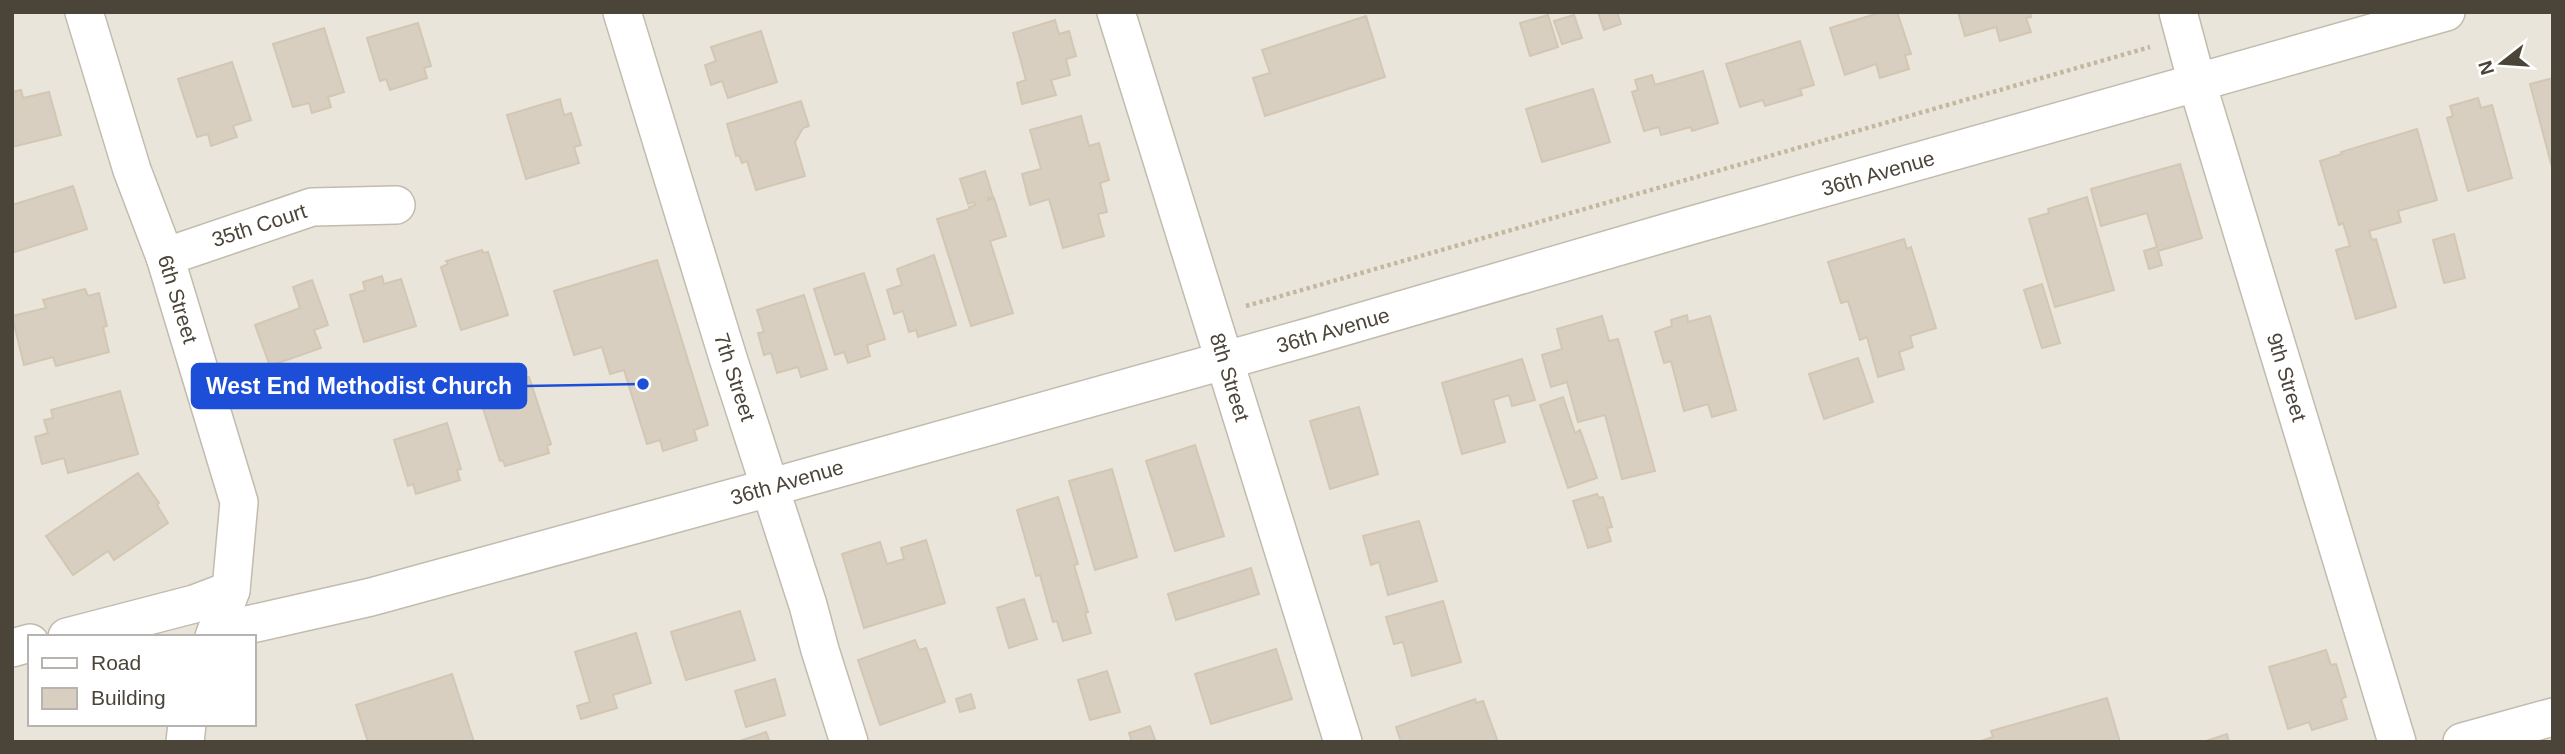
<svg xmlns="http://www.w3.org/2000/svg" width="2565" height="754" font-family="Helvetica,sans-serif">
	<rect width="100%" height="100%" fill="#f6f3ec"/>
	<path fill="#eae5da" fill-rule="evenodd" d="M12,12H2553V742H12ZM30,637H254V724H30Z"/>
	<g fill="#d8cfc1" stroke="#d3c7b4" stroke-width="2">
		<path d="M1598,12H1617L1621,24L1604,30Z"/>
		<path d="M1882,12H1897L1911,54L1905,55L1909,69L1880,78L1876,64L1845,75L1830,28Z"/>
		<path d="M1958,12H2030L2031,17L2026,18L2031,32L2000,41L1996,27L1965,36Z"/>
		<path d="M1548,15L1558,47L1530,56L1520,23Z"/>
		<path d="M1574,15L1582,38L1562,44L1554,21Z"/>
		<path d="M1366,16L1385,77L1265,116L1253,78L1270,73L1262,50Z"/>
		<path d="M1055,20L1059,34L1069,31L1076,56L1066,59L1070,75L1051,80L1056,95L1022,104L1017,83L1026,80L1013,33Z"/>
		<path d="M418,23L431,66L424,68L427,78L390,90L386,79L380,81L367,38Z"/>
		<path d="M324,28L344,92L328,97L331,107L312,113L309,103L293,107L273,44Z"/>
		<path d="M761,31L777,82L728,98L722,81L711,85L705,65L716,61L711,47Z"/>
		<path d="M1800,41L1814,85L1800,89L1802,95L1765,106L1763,100L1740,107L1726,64Z"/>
		<path d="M232,62L251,120L233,126L237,137L211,146L208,134L197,137L178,79Z"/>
		<path d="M1703,71L1718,123L1692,131L1691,127L1661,135L1659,127L1644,131L1632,92L1638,90L1635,80L1652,75L1655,85Z"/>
		<path d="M2553,78V171L2530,84Z"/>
		<path d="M1593,89L1610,142L1542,162L1526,109Z"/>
		<path d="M21,90L23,98L49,92L61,135L12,147V92Z"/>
		<path d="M2478,98L2481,108L2492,105L2512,178L2468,191L2447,118L2453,116L2450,106Z"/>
		<path d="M560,99L564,115L571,113L581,145L574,147L579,163L526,179L507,115Z"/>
		<path d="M801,101L809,126L803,128L795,142L805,176L756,190L747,161L742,163L739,155L736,156L727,124Z"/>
		<path d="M1081,116L1089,146L1099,143L1109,180L1100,183L1107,212L1098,214L1104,236L1063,248L1049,199L1030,205L1022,174L1041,169L1030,130Z"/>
		<path d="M2417,129L2437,200L2398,211L2401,222L2369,231L2372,240L2376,239L2396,307L2356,319L2336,250L2350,246L2343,223L2339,225L2320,161L2342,154L2341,152Z"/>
		<path d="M2180,164L2202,238L2158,251L2162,265L2149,269L2144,251L2157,247L2147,213L2101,226L2091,189Z"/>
		<path d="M985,171L993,197L988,198V200L994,198L1006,236L990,241L1013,313L971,326L937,219L970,209L969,207L975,205L974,202L968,204L960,179Z"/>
		<path d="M73,186L87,229L12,253V205Z"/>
		<path d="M2087,197L2114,290L2055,307L2029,219L2049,213L2048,209Z"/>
		<path d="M2454,234L2465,278L2444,283L2433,240Z"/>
		<path d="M1904,239L1907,249L1911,247L1936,328L1910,336L1913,347L1899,352L1904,369L1878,377L1867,337L1860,340L1848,301L1841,303L1828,262Z"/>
		<path d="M482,250L483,253L488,252L508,315L461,330L441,267L448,264L446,261Z"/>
		<path d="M934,255L956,325L918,337L916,330L909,332L903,311L894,314L887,290L902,285L897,269Z"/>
		<path d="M657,260L708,425L694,430L697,440L663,451L660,440L647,444L624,370L610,374L602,347L574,355L554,291Z"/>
		<path d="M864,273L885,339L867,345L870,356L848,363L844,352L835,355L814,289Z"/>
		<path d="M382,276L384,284L401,279L416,326L364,342L350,295L365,290L363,282Z"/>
		<path d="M312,280L328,325L314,330L321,348L270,366L255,325L300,308L293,287Z"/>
		<path d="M2042,284L2060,343L2042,348L2024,290Z"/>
		<path d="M85,289L88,296L99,293L107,326L103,327L109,352L56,366L53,357L24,365L12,316L46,308L43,300Z"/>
		<path d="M804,295L827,369L801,377L798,367L777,373L771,353L764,355L758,333L764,332L757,310Z"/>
		<path d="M1687,315L1688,322L1710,316L1736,410L1712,417L1708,404L1684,411L1671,361L1664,363L1655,332L1672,326L1671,320Z"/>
		<path d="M1602,316L1609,341L1618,339L1655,471L1622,479L1605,415L1578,422L1567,382L1551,387L1542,355L1562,349L1557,329Z"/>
		<path d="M1858,358L1873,402L1824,419L1809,374Z"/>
		<path d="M1522,359L1535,400L1512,406L1509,395L1493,400L1505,442L1462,454L1442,383Z"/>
		<path d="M529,377L551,444L547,446L549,453L505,466L503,460L500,461L478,393Z"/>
		<path d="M120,391L138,454L68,473L64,458L42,464L35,437L48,433L44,420L53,418L51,410Z"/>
		<path d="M1563,397L1575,433L1580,430L1597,478L1568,488L1540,405Z"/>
		<path d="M1359,407L1378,474L1330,489L1310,421Z"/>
		<path d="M447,423L461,469L457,470L460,480L416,494L413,484L408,486L394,440Z"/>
		<path d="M1195,445L1224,536L1175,551L1146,461Z"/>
		<path d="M1112,469L1137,557L1095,570L1069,481Z"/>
		<path d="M138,473L159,503L157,505L168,523L114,560L108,551L73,575L46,536Z"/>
		<path d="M1597,494L1599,498L1603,497L1612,527L1607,528L1611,541L1588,548L1573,501Z"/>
		<path d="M1058,497L1078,564L1074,565L1088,612L1085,613L1091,633L1063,641L1057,621L1053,622L1040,575L1036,576L1017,510Z"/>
		<path d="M1419,521L1437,581L1388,595L1379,562L1371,565L1363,536Z"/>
		<path d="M926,540L945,603L864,628L842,554L880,542L887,564L904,559L901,548Z"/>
		<path d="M1251,568L1259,594L1176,620L1168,594Z"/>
		<path d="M1024,599L1037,639L1009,648L997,608Z"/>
		<path d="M1443,601L1461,662L1412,676L1403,642L1394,644L1386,617Z"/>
		<path d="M740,611L755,660L686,680L671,632Z"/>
		<path d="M636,633L651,683L613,695L617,708L581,719L577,706L590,702L575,652Z"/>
		<path d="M915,640L919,650L926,648L945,702L880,725L858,660Z"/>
		<path d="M1276,649L1292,699L1211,724L1195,674Z"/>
		<path d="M2326,650L2331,665L2336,664L2346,697L2341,699L2347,719L2312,730L2309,722L2288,729L2269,667Z"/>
		<path d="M1107,671L1120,712L1090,720L1078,680Z"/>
		<path d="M452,674L474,742H368L356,705Z"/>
		<path d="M775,679L785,715L746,727L735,691Z"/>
		<path d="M971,694L975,708L960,712L956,699Z"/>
		<path d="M2107,698L2120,742H1978L1993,737L1991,731Z"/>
		<path d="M1475,699L1476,703L1483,701L1498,742H1401L1396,727Z"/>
		<path d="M1150,726L1156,742H1132L1129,733Z"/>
		<path d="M766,732L770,742H737Z"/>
		<path d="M2227,734L2229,742H2203Z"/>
	</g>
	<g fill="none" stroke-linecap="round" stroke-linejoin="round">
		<defs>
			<g id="minor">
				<path d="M84,12L132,170L165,257L239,502L231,590L214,637"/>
				<path d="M622,12L728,358L808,605L820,650L849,742"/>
				<path d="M1116,12L1343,742"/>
				<path d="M2178,12L2197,83L2397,742"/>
				<path d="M165,257L312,207L396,205"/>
				<path d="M216,632L371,597L772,487L1312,336L1689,226L2446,12"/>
				<path d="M67,637L194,604L231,590"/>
				<path d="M12,648L30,643"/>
				<path d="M185,742L187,724"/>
				<path d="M2462,742L2553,717"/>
			</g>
		</defs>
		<use href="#minor" stroke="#c2bbae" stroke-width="40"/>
		<path stroke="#c4b79f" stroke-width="4.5" stroke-dasharray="3.5 3.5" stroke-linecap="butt" d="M1246,306L2150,47"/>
		<use href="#minor" stroke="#fff" stroke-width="37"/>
	</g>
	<g text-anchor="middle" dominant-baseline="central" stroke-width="5" stroke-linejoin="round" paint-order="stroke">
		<g font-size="21" fill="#4b4439" stroke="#fff">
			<text transform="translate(1878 173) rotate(-16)">36th Avenue</text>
			<text transform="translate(259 225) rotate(-18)">35th Court</text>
			<text transform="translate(178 299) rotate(73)">6th Street</text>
			<text transform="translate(1333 330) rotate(-16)">36th Avenue</text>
			<text transform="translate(735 377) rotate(72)">7th Street</text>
			<text transform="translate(1230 377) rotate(73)">8th Street</text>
			<text transform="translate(2287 377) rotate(73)">9th Street</text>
			<text transform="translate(787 482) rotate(-16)">36th Avenue</text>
		</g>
	</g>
	<path fill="none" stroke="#1d4ed8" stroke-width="2.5" d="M643 384L526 386"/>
	<circle fill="#1d4ed8" stroke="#fff" stroke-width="2.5" cx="643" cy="384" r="7"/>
	<rect fill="#1d4ed8" stroke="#1d4ed8" stroke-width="2.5" x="192" y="364" width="334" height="44" rx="7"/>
	<g font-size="23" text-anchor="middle" font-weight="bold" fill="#fff">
		<text x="359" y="394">West End Methodist Church</text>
	</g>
	<rect width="2565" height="754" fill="none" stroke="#4b4439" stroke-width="28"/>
	<rect x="28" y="635" width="228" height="91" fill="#ffffff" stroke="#b7b4b0" stroke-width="2"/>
	<rect x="42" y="658" width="35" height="10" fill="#ffffff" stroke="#b7b4b0" stroke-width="2"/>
	<text x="91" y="670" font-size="21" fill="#4b4439">Road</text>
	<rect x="42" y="688" width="35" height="21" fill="#d8cfc1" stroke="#b7b4b0" stroke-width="2"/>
	<text x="91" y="705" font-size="21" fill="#4b4439">Building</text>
	<g transform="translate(2502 63) rotate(253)" stroke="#ffffff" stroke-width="5" paint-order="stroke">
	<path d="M0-5L12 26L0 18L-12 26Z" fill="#4b4439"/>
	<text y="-10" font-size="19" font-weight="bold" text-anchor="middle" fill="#4b4439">N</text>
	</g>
</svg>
